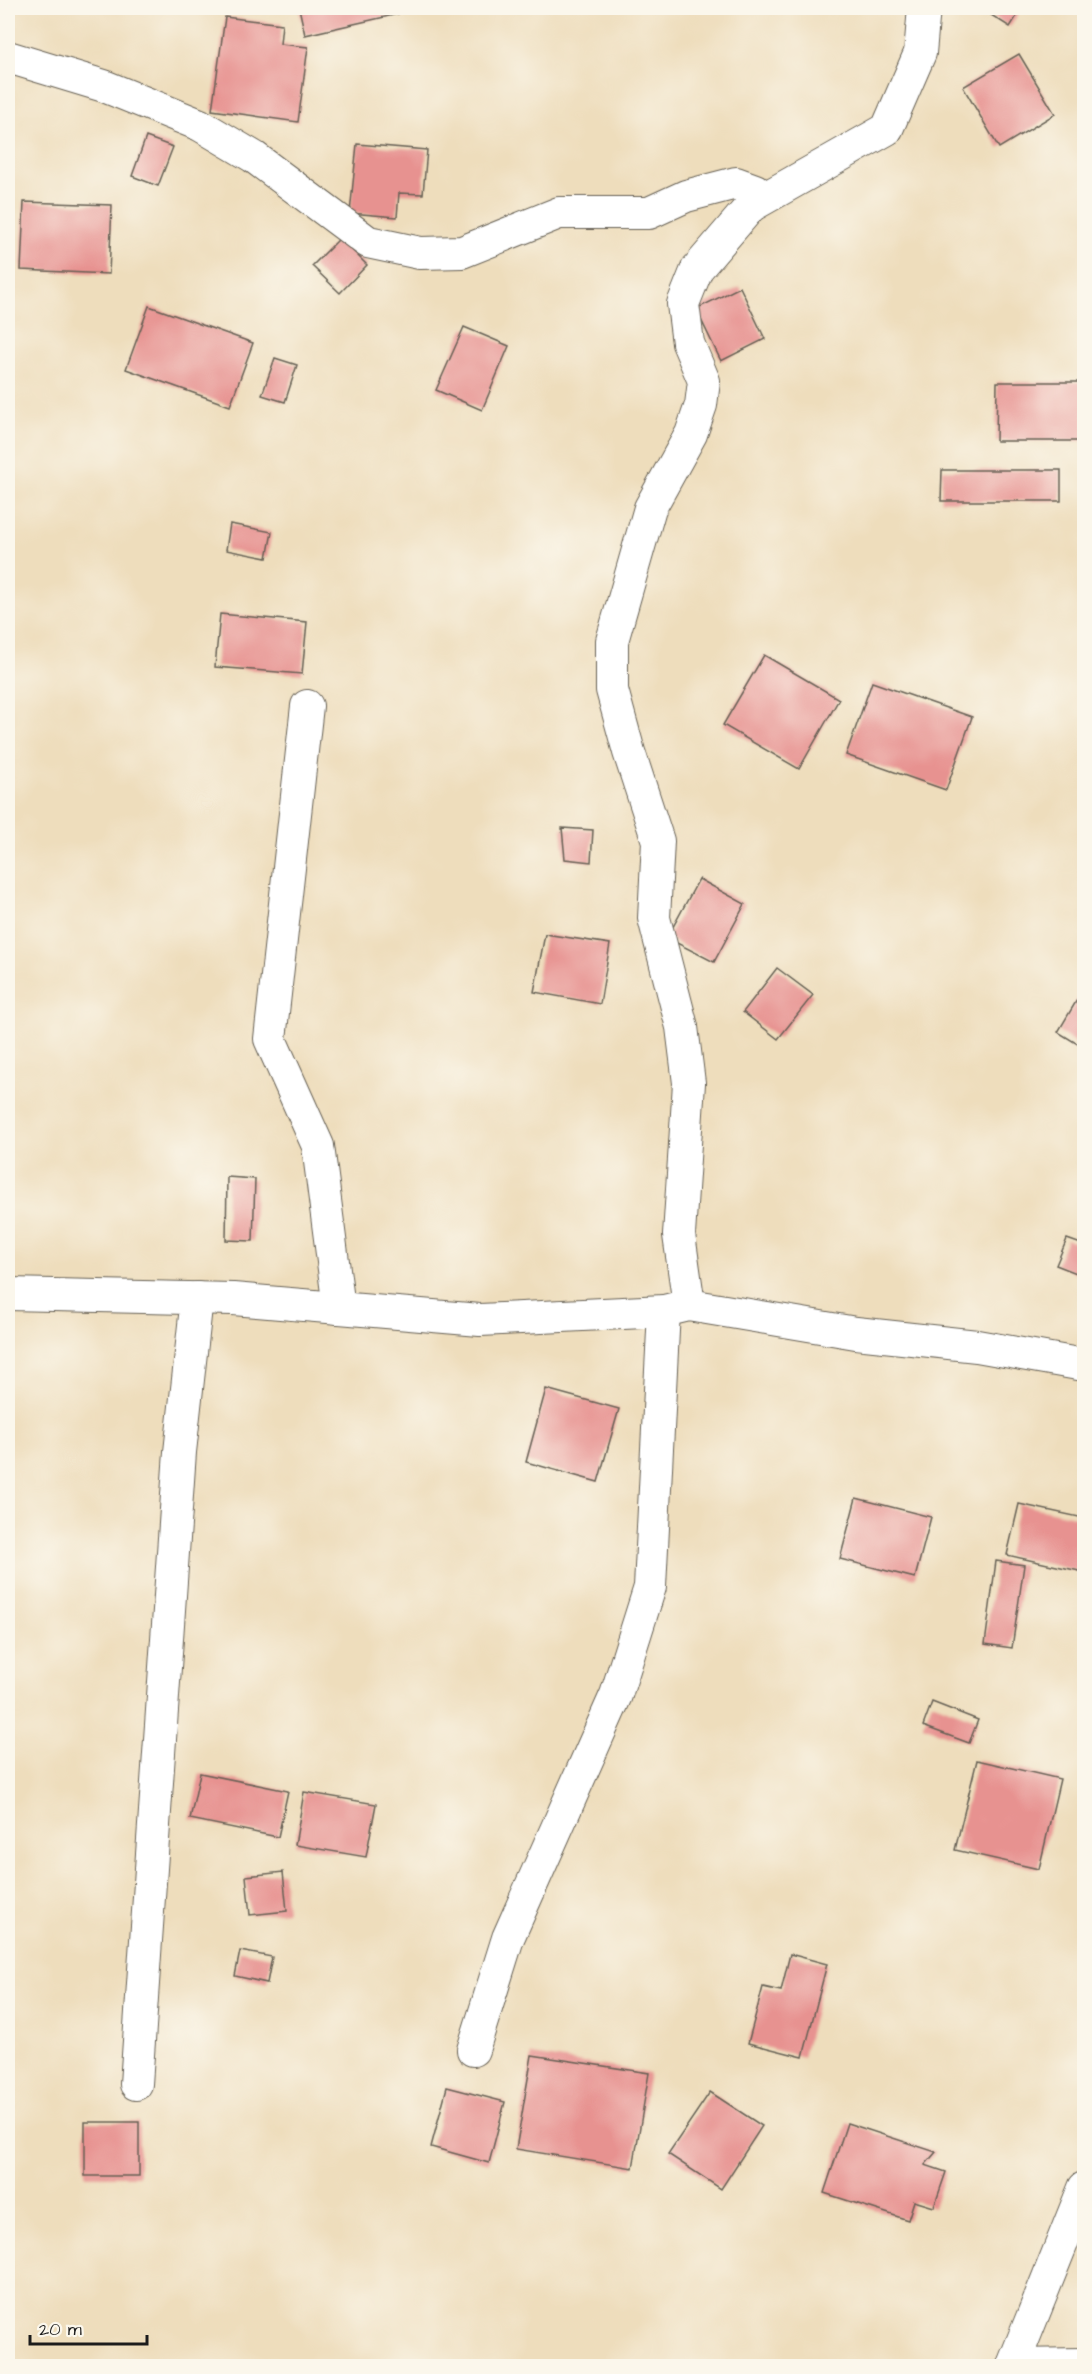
<svg xmlns="http://www.w3.org/2000/svg" width="1092" height="2374" font-family="'Architects Daughter',sans-serif">
	<rect width="100%" height="100%" fill="#fbf7ec"/>
	<filter id="ink" filterUnits="userSpaceOnUse"><feTurbulence type="fractalNoise" baseFrequency=".0167" numOctaves="2"/><feDisplacementMap in="SourceGraphic" scale="12" xChannelSelector="R" yChannelSelector="G"/><feConvolveMatrix kernelMatrix="1 2 1 2 8 2 1 2 1" color-interpolation-filters="sRGB"/></filter>
	<filter id="wash" filterUnits="userSpaceOnUse"><feTurbulence type="fractalNoise" baseFrequency=".008" numOctaves="4" result="noise"/><feDisplacementMap in="SourceGraphic" scale="24" xChannelSelector="R" yChannelSelector="G"/><feGaussianBlur stdDeviation="1.35" result="paint"/><feColorMatrix in="noise" values="0 0 0 0 0 0 0 0 0 0 0 0 0 0 0 0 0 1.4 0 .05"/><feComposite in="paint" operator="in"/></filter>
	<g filter="url(#wash)">
		<rect width="100%" height="100%" fill="#eeddbc"/>
		<g id="blocks">
			<g fill="#e79290">
				<path d="M299,8H396L398,14L305,35Z"/>
				<path d="M980,8H1022L1010,27Z"/>
				<path d="M225,17L282,24L280,44L308,47L298,122L212,110Z"/>
				<path d="M1019,54L1055,114L999,148L963,87Z"/>
				<path d="M146,137L173,147L158,186L132,176Z"/>
				<path d="M357,144L427,150L423,194L399,193L397,217L350,213Z"/>
				<path d="M24,202L112,205L109,274L21,270Z"/>
				<path d="M340,238L367,265L340,293L312,266Z"/>
				<path d="M740,287L765,339L721,361L696,309Z"/>
				<path d="M149,306L253,343L230,406L126,369Z"/>
				<path d="M464,327L509,346L482,410L436,390Z"/>
				<path d="M275,358L297,365L285,402L262,395Z"/>
				<path d="M997,382H1084V441H996Z"/>
				<path d="M942,470H1061V501H941Z"/>
				<path d="M230,524L272,532L267,558L226,550Z"/>
				<path d="M220,614L307,622L302,674L215,667Z"/>
				<path d="M764,655L839,699L799,769L723,725Z"/>
				<path d="M872,682L972,717L946,790L846,755Z"/>
				<path d="M562,828L593,830L591,862L565,859Z"/>
				<path d="M699,879L745,904L714,962L667,938Z"/>
				<path d="M545,934L610,944L600,1004L534,992Z"/>
				<path d="M777,968L813,995L778,1039L743,1012Z"/>
				<path d="M1084,988V1048L1058,1032Z"/>
				<path d="M227,1177L255,1179L253,1241L226,1240Z"/>
				<path d="M1067,1239L1084,1245V1276L1056,1265Z"/>
				<path d="M546,1389L619,1409L598,1482L526,1462Z"/>
				<path d="M856,1498L931,1517L915,1578L840,1559Z"/>
				<path d="M1019,1504L1084,1518V1572L1007,1555Z"/>
				<path d="M996,1561L1024,1565L1012,1648L985,1644Z"/>
				<path d="M932,1702L978,1720L969,1743L923,1726Z"/>
				<path d="M977,1760L1060,1779L1039,1869L955,1850Z"/>
				<path d="M200,1773L288,1791L278,1837L190,1819Z"/>
				<path d="M304,1792L376,1804L366,1857L295,1845Z"/>
				<path d="M283,1872L287,1911L250,1915L246,1876Z"/>
				<path d="M240,1951L272,1957L267,1983L235,1976Z"/>
				<path d="M790,1954L827,1964L803,2057L748,2043L763,1987L781,1991Z"/>
				<path d="M532,2055L649,2073L633,2168L516,2149Z"/>
				<path d="M447,2087L505,2102L489,2163L431,2147Z"/>
				<path d="M710,2092L762,2126L721,2189L668,2154Z"/>
				<rect x="85" y="2122" width="54" height="54"/>
				<path d="M847,2123L936,2152L925,2165L946,2172L934,2207L914,2201L908,2220L824,2193Z"/>
			</g>
		</g>
	</g>
	<g filter="url(#ink)">
		<use href="#blocks" fill-opacity="0" stroke="#666054" stroke-width="1.5"/>
		<g fill="none" stroke-linecap="round" stroke-linejoin="round">
			<defs>
				<g id="minor">
					<path d="M8,57L104,86L200,125L254,157L368,242L420,253L462,252L559,213H649L686,196L736,183L755,190L751,206"/>
					<path d="M307,706L270,1039L318,1146L339,1308"/>
					<path d="M8,1294L233,1299L480,1320L664,1311L689,1305L856,1333L977,1346L1084,1365"/>
					<path d="M689,1305L679,1235L689,1083L682,1027L654,918L658,841L629,752L612,690V641L650,508L691,434L701,405L704,381L688,343L683,304L697,269L751,206L887,129L920,53L924,8"/>
					<path d="M473,2050L508,1938L616,1695L650,1587L664,1311"/>
					<path d="M136,2084L180,1452L197,1298"/>
					<path d="M1084,2188L1013,2365L1084,2364"/>
				</g>
			</defs>
			<use href="#minor" stroke="#666054" stroke-width="34"/>
			<use href="#minor" stroke="#fff" stroke-width="32"/>
		</g>
	</g>
	<rect width="1092" height="2374" fill="none" stroke="#fbf7ec" stroke-width="30"/>
	<path d="M30 2335v9h117v-9" fill="none" stroke="#1c1c1c" stroke-width="3"/>
	<text x="39" y="2335" font-size="18" fill="#1c1c1c" stroke="#fbf7ec" stroke-width="4.5" paint-order="stroke">20 m</text>
</svg>
